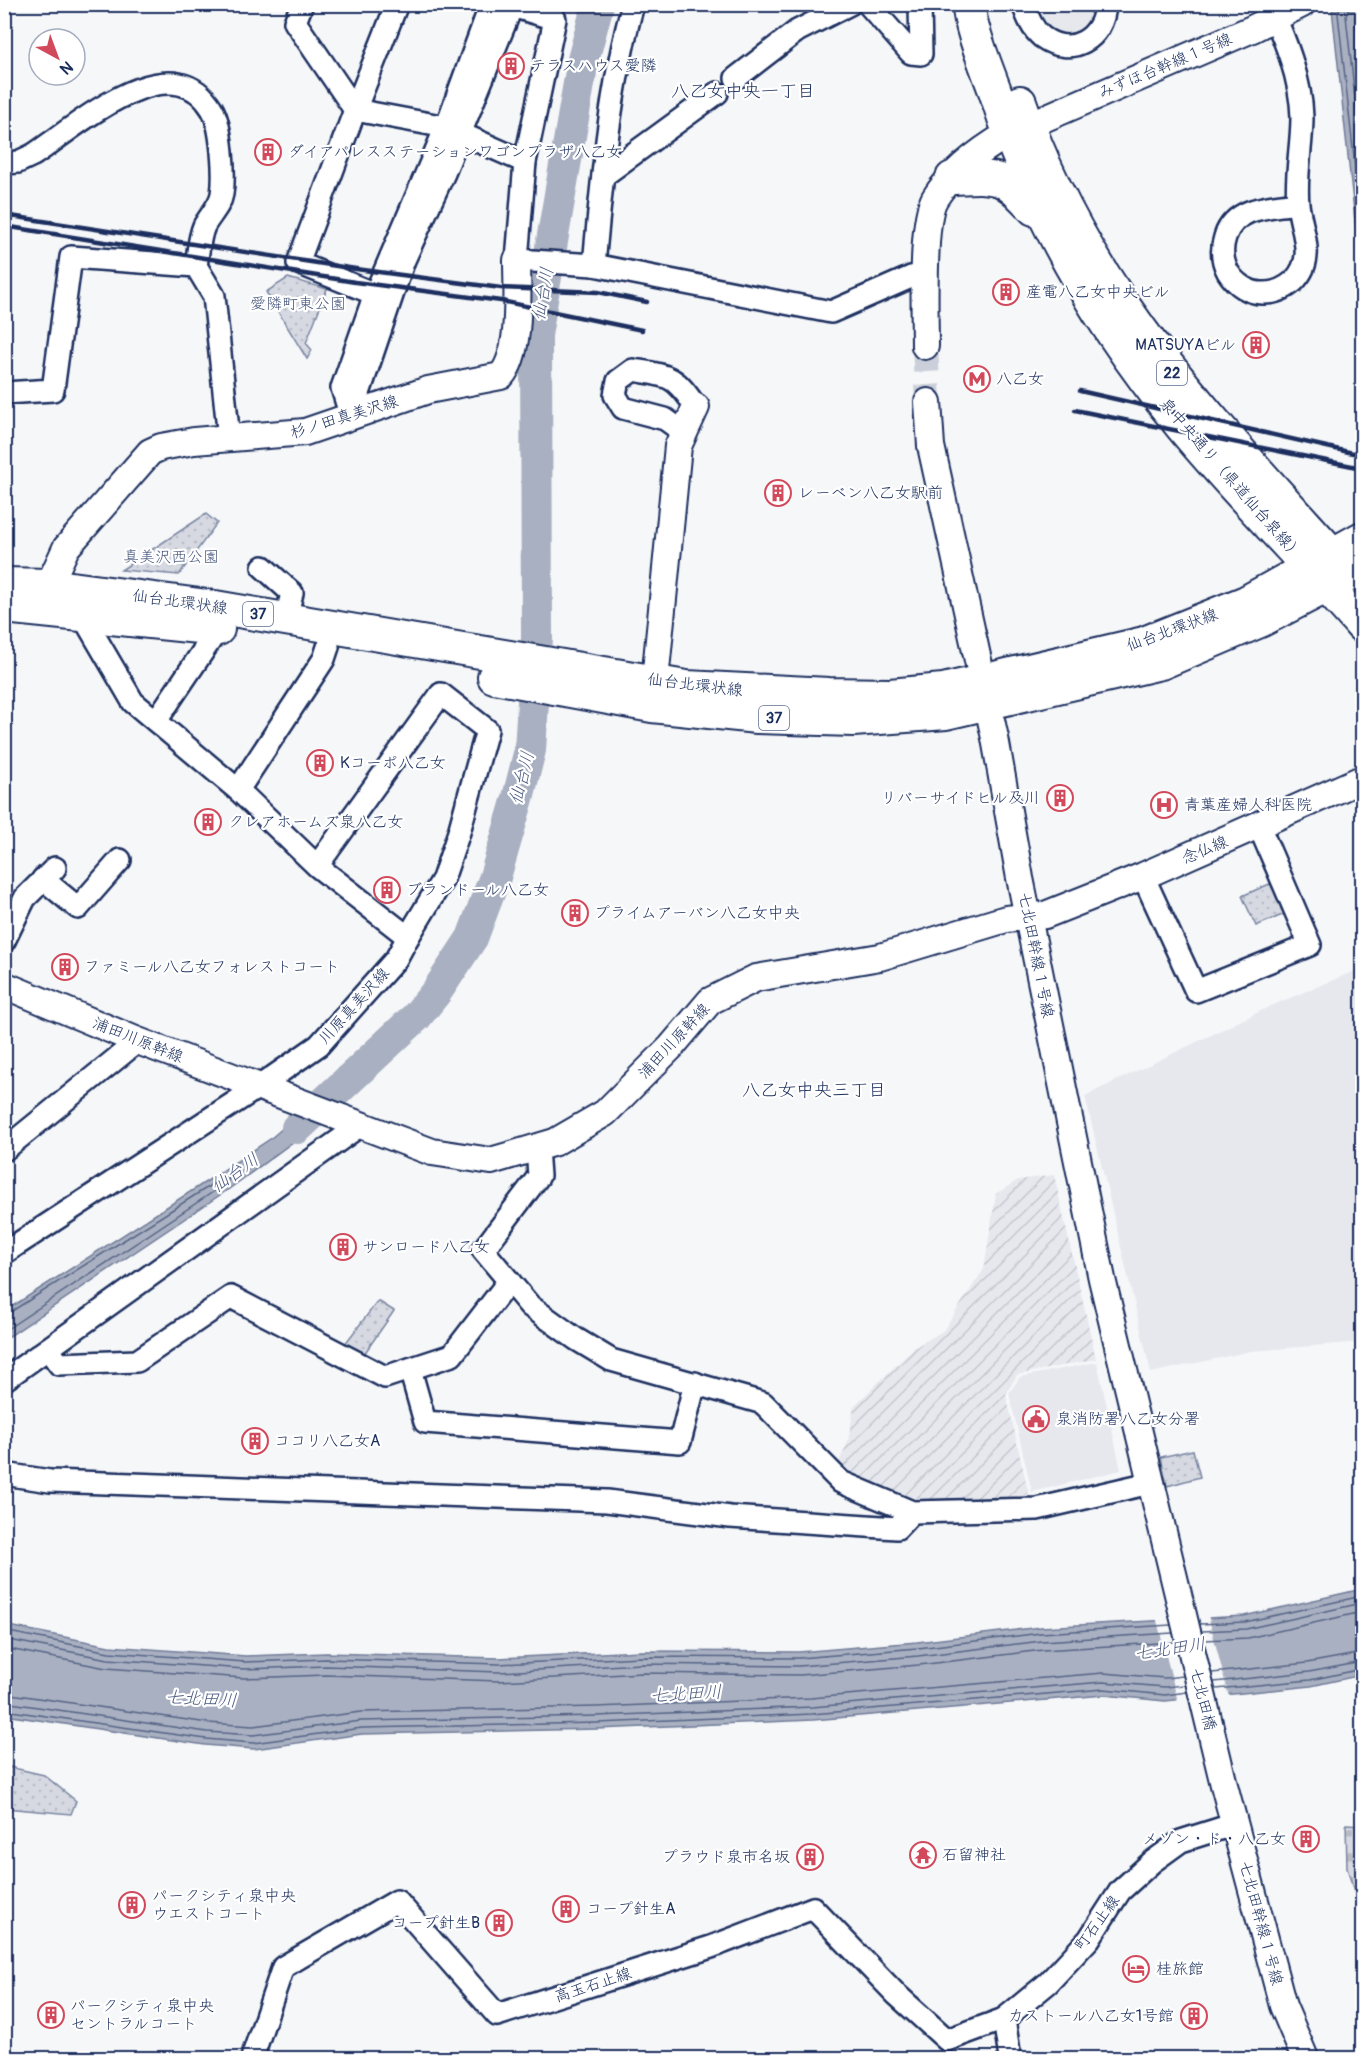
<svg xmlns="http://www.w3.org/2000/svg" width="1367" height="2063" font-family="Pangolin,'Klee One',sans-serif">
	<defs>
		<pattern id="industrial-furrows" width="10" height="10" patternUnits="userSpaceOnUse" patternTransform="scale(1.5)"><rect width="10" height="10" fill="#e6e8ee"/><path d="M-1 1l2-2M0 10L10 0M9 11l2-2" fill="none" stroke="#c5c7ce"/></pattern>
		<pattern id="cemetery-stones" width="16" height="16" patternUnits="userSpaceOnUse" patternTransform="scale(1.5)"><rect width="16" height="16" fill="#d6d9e2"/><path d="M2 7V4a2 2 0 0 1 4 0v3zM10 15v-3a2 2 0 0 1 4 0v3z" fill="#b7bbc4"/></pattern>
		<pattern id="park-dots" width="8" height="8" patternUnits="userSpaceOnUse" patternTransform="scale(1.5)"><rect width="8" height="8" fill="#d6d9e2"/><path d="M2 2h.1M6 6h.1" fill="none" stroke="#b7bbc4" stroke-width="1.8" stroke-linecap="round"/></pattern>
	</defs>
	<rect width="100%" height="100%" fill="#f6f7f9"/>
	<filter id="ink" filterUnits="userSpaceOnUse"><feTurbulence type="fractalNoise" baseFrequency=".0167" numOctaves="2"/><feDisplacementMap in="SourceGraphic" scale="12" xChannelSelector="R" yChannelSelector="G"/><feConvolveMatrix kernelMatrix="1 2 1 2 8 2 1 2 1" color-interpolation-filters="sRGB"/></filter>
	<g filter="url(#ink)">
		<g fill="#e6e8ee">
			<path d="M1034,5H1096L1091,24L1074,35L1058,33L1045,28L1038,19Z"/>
			<path d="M1362,968V1342L1251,1351L1151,1373L1085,1096L1273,1005Z"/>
			<path d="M1097,1362L1121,1470L1032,1492L1009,1393L1020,1377Z"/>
		</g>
		<path fill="url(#industrial-furrows)" d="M1054,1175L1096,1359L1017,1375L1006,1394L1029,1495L957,1504L903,1496L835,1470L848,1442L854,1406L915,1347L943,1331L984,1269L996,1194L1018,1180Z"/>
		<path fill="url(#cemetery-stones)" stroke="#7884a0" stroke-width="1.5" d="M1346,1824L1362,1825V1893L1355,1895L1347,1868Z"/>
		<g fill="url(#park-dots)" stroke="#7884a0" stroke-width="1.5">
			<path d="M288,278L327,289L306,343L312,350L307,359L266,292Z"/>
			<path d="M206,514L217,523L179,575L121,570Z"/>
			<path d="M1274,882L1287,913L1256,926L1242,896Z"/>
			<path d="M378,1301L394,1311L362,1357L344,1345Z"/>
			<path d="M1193,1450L1200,1477L1167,1486L1161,1457Z"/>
			<path d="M5,1766L44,1775L76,1801L71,1814L5,1808Z"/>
		</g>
		<g fill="#a9b0c1" stroke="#707c99" stroke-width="1.5">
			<path d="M1340,5H1362V285L1332,9Z"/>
			<path d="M299,1114L320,1122L229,1189L5,1339V1311L218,1174L270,1139Z"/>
			<path d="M1362,1589V1675L1311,1686L1165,1701L1104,1695L813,1720L597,1729L362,1734L254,1749L205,1745L5,1715L4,1625L109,1646L246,1656L326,1653L499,1658L641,1651L799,1652L917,1642L1041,1627L1244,1616Z"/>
		</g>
		<path fill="#f6f7f9" d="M1208,1615L1229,1697L1178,1702L1156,1617Z"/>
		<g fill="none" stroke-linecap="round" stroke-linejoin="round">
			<g stroke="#546386" stroke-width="1.5">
				<path d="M1341,4L1338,14L1362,230"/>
				<path d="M1349,4L1346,16L1362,163"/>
				<path d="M1358,4L1355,18L1362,81"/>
				<path d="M4,1316L227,1175L231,1176L225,1184L4,1331"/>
				<path d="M1200,1624L1245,1622L1362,1596"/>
				<path d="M4,1631L109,1652L245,1662L326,1659L499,1664L641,1657L799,1658L918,1648L1041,1633L1171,1625"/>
				<path d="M1202,1631L1246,1629L1362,1603"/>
				<path d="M4,1639L108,1659L244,1669L326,1666L499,1672L641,1664L799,1666L918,1656L1042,1641L1173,1633"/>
				<path d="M1204,1640L1248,1638L1362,1612"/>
				<path d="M4,1648L106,1668L244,1678L326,1675L499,1681L642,1673L800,1675L919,1665L1043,1650L1175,1642"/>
				<path d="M1212,1673L1307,1663L1362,1653"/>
				<path d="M1214,1682L1309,1672L1362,1662"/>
				<path d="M1216,1689L1310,1680L1362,1669"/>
				<path d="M4,1693L208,1723L253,1726L361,1712L596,1707L811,1698L1103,1673L1165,1678L1183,1676"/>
				<path d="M4,1702L207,1732L253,1735L361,1721L596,1716L812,1707L1103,1682L1165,1687L1185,1685"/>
				<path d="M4,1710L206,1739L253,1743L362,1728L597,1723L812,1714L1104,1689L1165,1695L1187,1692"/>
			</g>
			<path stroke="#a9b0c1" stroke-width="32" d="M297,1128L417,1016L437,991L472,938L495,877L518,798L530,750L537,638L536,335L583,60L598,4"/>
			<path stroke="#cacfda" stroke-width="26" stroke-dasharray="26 13" stroke-linecap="butt" d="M925,346L928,402"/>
			<defs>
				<g id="minor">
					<path d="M302,4L295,22L355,110L446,127L525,162L517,260L594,265L831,312L911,277L925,274"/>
					<path d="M868,4L911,53L921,54L920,4"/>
					<path d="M1023,4C1027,16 1032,29 1042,37C1071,58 1104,39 1105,4"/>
					<path d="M1269,4C1285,39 1301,79 1302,117C1302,146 1295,176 1298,204C1301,231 1317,258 1294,281C1286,288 1276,293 1265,293C1250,294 1236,285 1228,272C1222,261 1221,249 1225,237C1235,206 1270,207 1298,203"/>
					<path d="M736,78L797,31L850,4"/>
					<path d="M4,163L18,162L33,155C76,127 171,40 212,109C222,126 225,175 222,194C220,206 210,215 204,226C199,237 198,254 196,266"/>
					<path d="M603,176L717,93"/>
					<path d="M594,265C602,178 610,89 633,4"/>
					<path d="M375,294L298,263L355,110L397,4"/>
					<path d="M4,393L53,390L71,257L196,266L214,296L229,439"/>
					<path d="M351,417L404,260L444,173L512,6L555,19L525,162"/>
					<path d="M351,417L342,388L375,294L446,127L491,4"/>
					<path d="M683,432L665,419L623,408L615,395L618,381L633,370C670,376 674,375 696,407"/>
					<path d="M263,567L292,593L286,619"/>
					<path d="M81,613L133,702L238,790L317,866L408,937L443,879L459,832L487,730L441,694L317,866"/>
					<path d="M156,721L218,629"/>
					<path d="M238,790L324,659L328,647"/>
					<path d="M1143,876L1196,991L1310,945L1259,826"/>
					<path d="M43,879L78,908L120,860"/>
					<path d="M4,941L25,898L55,868"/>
					<path d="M537,1148L539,1176L483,1250L530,1306L576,1339L611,1360L763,1403L841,1482L912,1512L1037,1509L1150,1483"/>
					<path d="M4,1150L138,1041"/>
					<path d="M4,1253L260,1086L319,1045L396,959L408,937"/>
					<path d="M49,1350L59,1364L137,1361L231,1297L385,1377L452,1355L509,1281"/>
					<path d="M410,1369L425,1422L680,1442L695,1383"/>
					<path d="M4,1380L362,1124"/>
					<path d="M4,1474L50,1481L607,1501L730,1517L897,1528L912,1512"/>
					<path d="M252,2058L283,1967L397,1901L497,2015L711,1947L813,1908L896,1994L947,2040L1004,2019"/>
					<path d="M1010,2058L1004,2019L1048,1983L1089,1939L1120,1891L1152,1862L1181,1841L1235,1824"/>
				</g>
				<g id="tertiary">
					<path d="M925,346C925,315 921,220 935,198C952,171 981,150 1008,134L1252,29L1302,4"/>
					<path d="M928,402L931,446L995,738L1020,878L1102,1279L1224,1785L1283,2006L1305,2058"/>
					<path d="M49,585L66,548L150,452L161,447L194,441L305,432L428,390L501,376C522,352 517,291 517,260"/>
					<path d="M653,701L678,446L696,407"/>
					<path d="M4,985L138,1041L432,1152L491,1161L555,1142L605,1113L671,1047L710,1001L756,978L880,957L1006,919L1045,915L1143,876L1362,779"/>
				</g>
				<g id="primary">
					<path d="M969,4C968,24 988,71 995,91C1034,216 1100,327 1182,427C1239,496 1303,559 1362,626"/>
					<path d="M1020,102C1086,295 1213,421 1346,569"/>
					<path d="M952,178C998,176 1002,174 1034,209"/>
					<path d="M4,584L49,585L215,607L686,687L829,694L890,695L943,690L1144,643L1246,602L1362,538"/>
					<path d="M4,607L218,629"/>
					<path d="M494,677L652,706L757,717L853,720L946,713L1161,663L1260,621L1362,568"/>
				</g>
			</defs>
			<use href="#minor" stroke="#1b2f5e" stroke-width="26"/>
			<use href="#tertiary" stroke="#1b2f5e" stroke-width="30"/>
			<use href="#primary" stroke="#1b2f5e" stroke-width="36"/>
			<use href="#minor" stroke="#fff" stroke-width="21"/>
			<use href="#tertiary" stroke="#fff" stroke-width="26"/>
			<use href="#primary" stroke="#fff" stroke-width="32"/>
			<g stroke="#1b2f5e" stroke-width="4.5">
				<path d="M4,215L356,269L501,288L598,292L647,302"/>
				<path d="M4,226L355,282L501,301L642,330"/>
				<path d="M1080,391L1362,455"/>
				<path d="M1075,410L1362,468"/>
			</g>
		</g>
	</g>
	<defs>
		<symbol id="building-ring" viewBox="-11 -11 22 22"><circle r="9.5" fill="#fff" stroke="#d1495b" stroke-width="1.5"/><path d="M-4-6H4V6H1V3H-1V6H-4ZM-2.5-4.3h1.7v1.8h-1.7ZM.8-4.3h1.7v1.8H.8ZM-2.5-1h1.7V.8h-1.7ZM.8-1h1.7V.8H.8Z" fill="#d1495b"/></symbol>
		<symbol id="metro-ring" viewBox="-11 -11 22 22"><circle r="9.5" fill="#fff" stroke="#d1495b" stroke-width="1.5"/><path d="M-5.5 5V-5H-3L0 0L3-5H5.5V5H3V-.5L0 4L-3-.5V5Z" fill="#d1495b"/></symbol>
		<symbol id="hospital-ring" viewBox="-11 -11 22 22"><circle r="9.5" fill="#fff" stroke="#d1495b" stroke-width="1.5"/><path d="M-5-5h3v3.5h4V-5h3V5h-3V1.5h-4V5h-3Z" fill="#d1495b"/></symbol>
		<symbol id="civic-ring" viewBox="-11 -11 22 22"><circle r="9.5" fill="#fff" stroke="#d1495b" stroke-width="1.5"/><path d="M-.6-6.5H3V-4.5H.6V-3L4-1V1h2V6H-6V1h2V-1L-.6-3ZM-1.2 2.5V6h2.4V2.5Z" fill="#d1495b"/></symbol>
		<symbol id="temple-ring" viewBox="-11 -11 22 22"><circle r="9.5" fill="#fff" stroke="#d1495b" stroke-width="1.5"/><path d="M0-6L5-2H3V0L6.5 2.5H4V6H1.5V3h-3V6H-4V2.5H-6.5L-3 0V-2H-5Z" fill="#d1495b"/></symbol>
		<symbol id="hotel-ring" viewBox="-11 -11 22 22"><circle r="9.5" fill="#fff" stroke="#d1495b" stroke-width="1.5"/><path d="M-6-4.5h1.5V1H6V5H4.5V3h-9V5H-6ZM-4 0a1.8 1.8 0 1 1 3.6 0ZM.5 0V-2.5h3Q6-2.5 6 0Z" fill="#d1495b"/></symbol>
	</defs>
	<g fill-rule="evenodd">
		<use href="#building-ring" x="496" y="51" width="30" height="30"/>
		<use href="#building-ring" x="253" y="137" width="30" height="30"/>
		<use href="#building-ring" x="991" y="277" width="30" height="30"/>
		<use href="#building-ring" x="1241" y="330" width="30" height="30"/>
		<use href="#metro-ring" x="962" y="364" width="30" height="30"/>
		<use href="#building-ring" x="763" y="478" width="30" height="30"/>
		<use href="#building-ring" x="305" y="748" width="30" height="30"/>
		<use href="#building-ring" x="1045" y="783" width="30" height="30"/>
		<use href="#hospital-ring" x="1149" y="790" width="30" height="30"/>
		<use href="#building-ring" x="193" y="807" width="30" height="30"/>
		<use href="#building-ring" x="372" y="875" width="30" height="30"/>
		<use href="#building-ring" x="560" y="898" width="30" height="30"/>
		<use href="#building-ring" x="50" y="952" width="30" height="30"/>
		<use href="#building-ring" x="328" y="1232" width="30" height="30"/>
		<use href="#civic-ring" x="1021" y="1404" width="30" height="30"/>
		<use href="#building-ring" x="240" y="1426" width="30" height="30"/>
		<use href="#building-ring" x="1291" y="1824" width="30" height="30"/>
		<use href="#temple-ring" x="908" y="1840" width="30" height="30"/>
		<use href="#building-ring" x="795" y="1842" width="30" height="30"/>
		<use href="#building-ring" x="117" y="1890" width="30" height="30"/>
		<use href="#building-ring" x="551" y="1894" width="30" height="30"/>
		<use href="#building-ring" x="484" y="1908" width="30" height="30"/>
		<use href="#hotel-ring" x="1121" y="1954" width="30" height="30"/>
		<use href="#building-ring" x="36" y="2000" width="30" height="30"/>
		<use href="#building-ring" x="1179" y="2001" width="30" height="30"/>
	</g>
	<g text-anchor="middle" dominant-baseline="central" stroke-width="4.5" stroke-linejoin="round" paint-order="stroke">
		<g fill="#fff" stroke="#5f6d8e" stroke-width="1.5">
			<rect x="1157" y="361" width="30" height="24" rx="4.5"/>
			<rect x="243" y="602" width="30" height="24" rx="4.5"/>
			<rect x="759" y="706" width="30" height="24" rx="4.5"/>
		</g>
		<g font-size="15" font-weight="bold" fill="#1b2f5e">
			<text x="1172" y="373">22</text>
			<text x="258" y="614">37</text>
			<text x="774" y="718">37</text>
		</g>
		<g font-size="16" fill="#1b2f5e" stroke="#fff" text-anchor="start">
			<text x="530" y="66">テラスハウス愛隣</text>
			<text x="288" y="152">ダイアパレスステーションワゴンプラザ八乙女</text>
			<text x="1026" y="292">産電八乙女中央ビル</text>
			<text x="1236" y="345" text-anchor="end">MATSUYAビル</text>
			<text x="996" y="379">八乙女</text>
			<text x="798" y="493">レーベン八乙女駅前</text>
			<text x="340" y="763">Kコーポ八乙女</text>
			<text x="1040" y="798" text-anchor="end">リバーサイドヒル及川</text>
			<text x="1184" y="805">青葉産婦人科医院</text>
			<text x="228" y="822">クレアホームズ泉八乙女</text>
			<text x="406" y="890">ブランドール八乙女</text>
			<text x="594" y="913">プライムアーバン八乙女中央</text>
			<text x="84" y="967">ファミール八乙女フォレストコート</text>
			<text x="362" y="1247">サンロード八乙女</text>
			<text x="1056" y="1419">泉消防署八乙女分署</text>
			<text x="274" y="1441">ココリ八乙女A</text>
			<text x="1286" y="1839" text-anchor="end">メゾン・ド・八乙女</text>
			<text x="942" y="1855">石留神社</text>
			<text x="790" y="1857" text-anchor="end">プラウド泉市名坂</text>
			<text x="152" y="1896">パークシティ泉中央<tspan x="152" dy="18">ウエストコート</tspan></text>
			<text x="586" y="1909">コープ針生A</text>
			<text x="480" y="1923" text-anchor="end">コープ針生B</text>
			<text x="1156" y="1969">桂旅館</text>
			<text x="70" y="2006">パークシティ泉中央<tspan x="70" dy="18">セントラルコート</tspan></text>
			<text x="1174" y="2016" text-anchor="end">カストール八乙女1号館</text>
		</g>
		<g font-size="16" fill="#1b2f5e" stroke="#fff">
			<text transform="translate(1165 66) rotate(-23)">みずほ台幹線１号線</text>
			<text transform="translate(344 417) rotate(-17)">杉ノ田真美沢線</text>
			<text transform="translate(1231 479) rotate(49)">泉中央通り（県道仙台泉線）</text>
			<text transform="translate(180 602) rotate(8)">仙台北環状線</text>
			<text transform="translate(1172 630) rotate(-20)">仙台北環状線</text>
			<text transform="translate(695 685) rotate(7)">仙台北環状線</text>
			<text transform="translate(1205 850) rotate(-23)">念仏線</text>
			<text transform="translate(1036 955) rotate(79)">七北田幹線１号線</text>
			<text transform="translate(354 1006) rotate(-48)">川原真美沢線</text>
			<text transform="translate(138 1040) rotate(22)">浦田川原幹線</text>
			<text transform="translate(674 1041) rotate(-47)">浦田川原幹線</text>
			<text transform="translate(1203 1699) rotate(76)">七北田橋</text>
			<text transform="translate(1097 1923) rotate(-54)">町石止線</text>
			<text transform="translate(1261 1923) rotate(75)">七北田幹線１号線</text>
			<text transform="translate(593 1985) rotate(-18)">高玉石止線</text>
		</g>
		<g font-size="16" fill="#4a5a7f" stroke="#fff">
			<text x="298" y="304">愛隣町東公園</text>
			<text x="171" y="557">真美沢西公園</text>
		</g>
		<g font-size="18" fill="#1b2f5e" stroke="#fff">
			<text x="743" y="91">八乙女中央一丁目</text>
			<text x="814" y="1090">八乙女中央三丁目</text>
		</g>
		<g font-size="18" font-style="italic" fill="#4d5c81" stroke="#fff">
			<text transform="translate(543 294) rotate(-80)">仙台川</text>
			<text transform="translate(522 778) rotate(-76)">仙台川</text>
			<text transform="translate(235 1173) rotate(-35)">仙台川</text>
			<text transform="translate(1170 1649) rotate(-8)">七北田川</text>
			<text transform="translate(686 1694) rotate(-3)">七北田川</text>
			<text transform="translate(201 1699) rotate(3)">七北田川</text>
		</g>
	</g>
	<rect width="1367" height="2063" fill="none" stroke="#fff" stroke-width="24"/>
	<rect x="12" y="12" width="1343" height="2039" fill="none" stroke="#1b2f5e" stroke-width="2" filter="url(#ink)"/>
	<g transform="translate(57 57) rotate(139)"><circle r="28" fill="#ffffff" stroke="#a4acbf" stroke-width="1.5"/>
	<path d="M0-4.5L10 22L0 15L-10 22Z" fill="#d1495b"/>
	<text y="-9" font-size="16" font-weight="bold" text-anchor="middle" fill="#1b2f5e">N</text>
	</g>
</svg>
